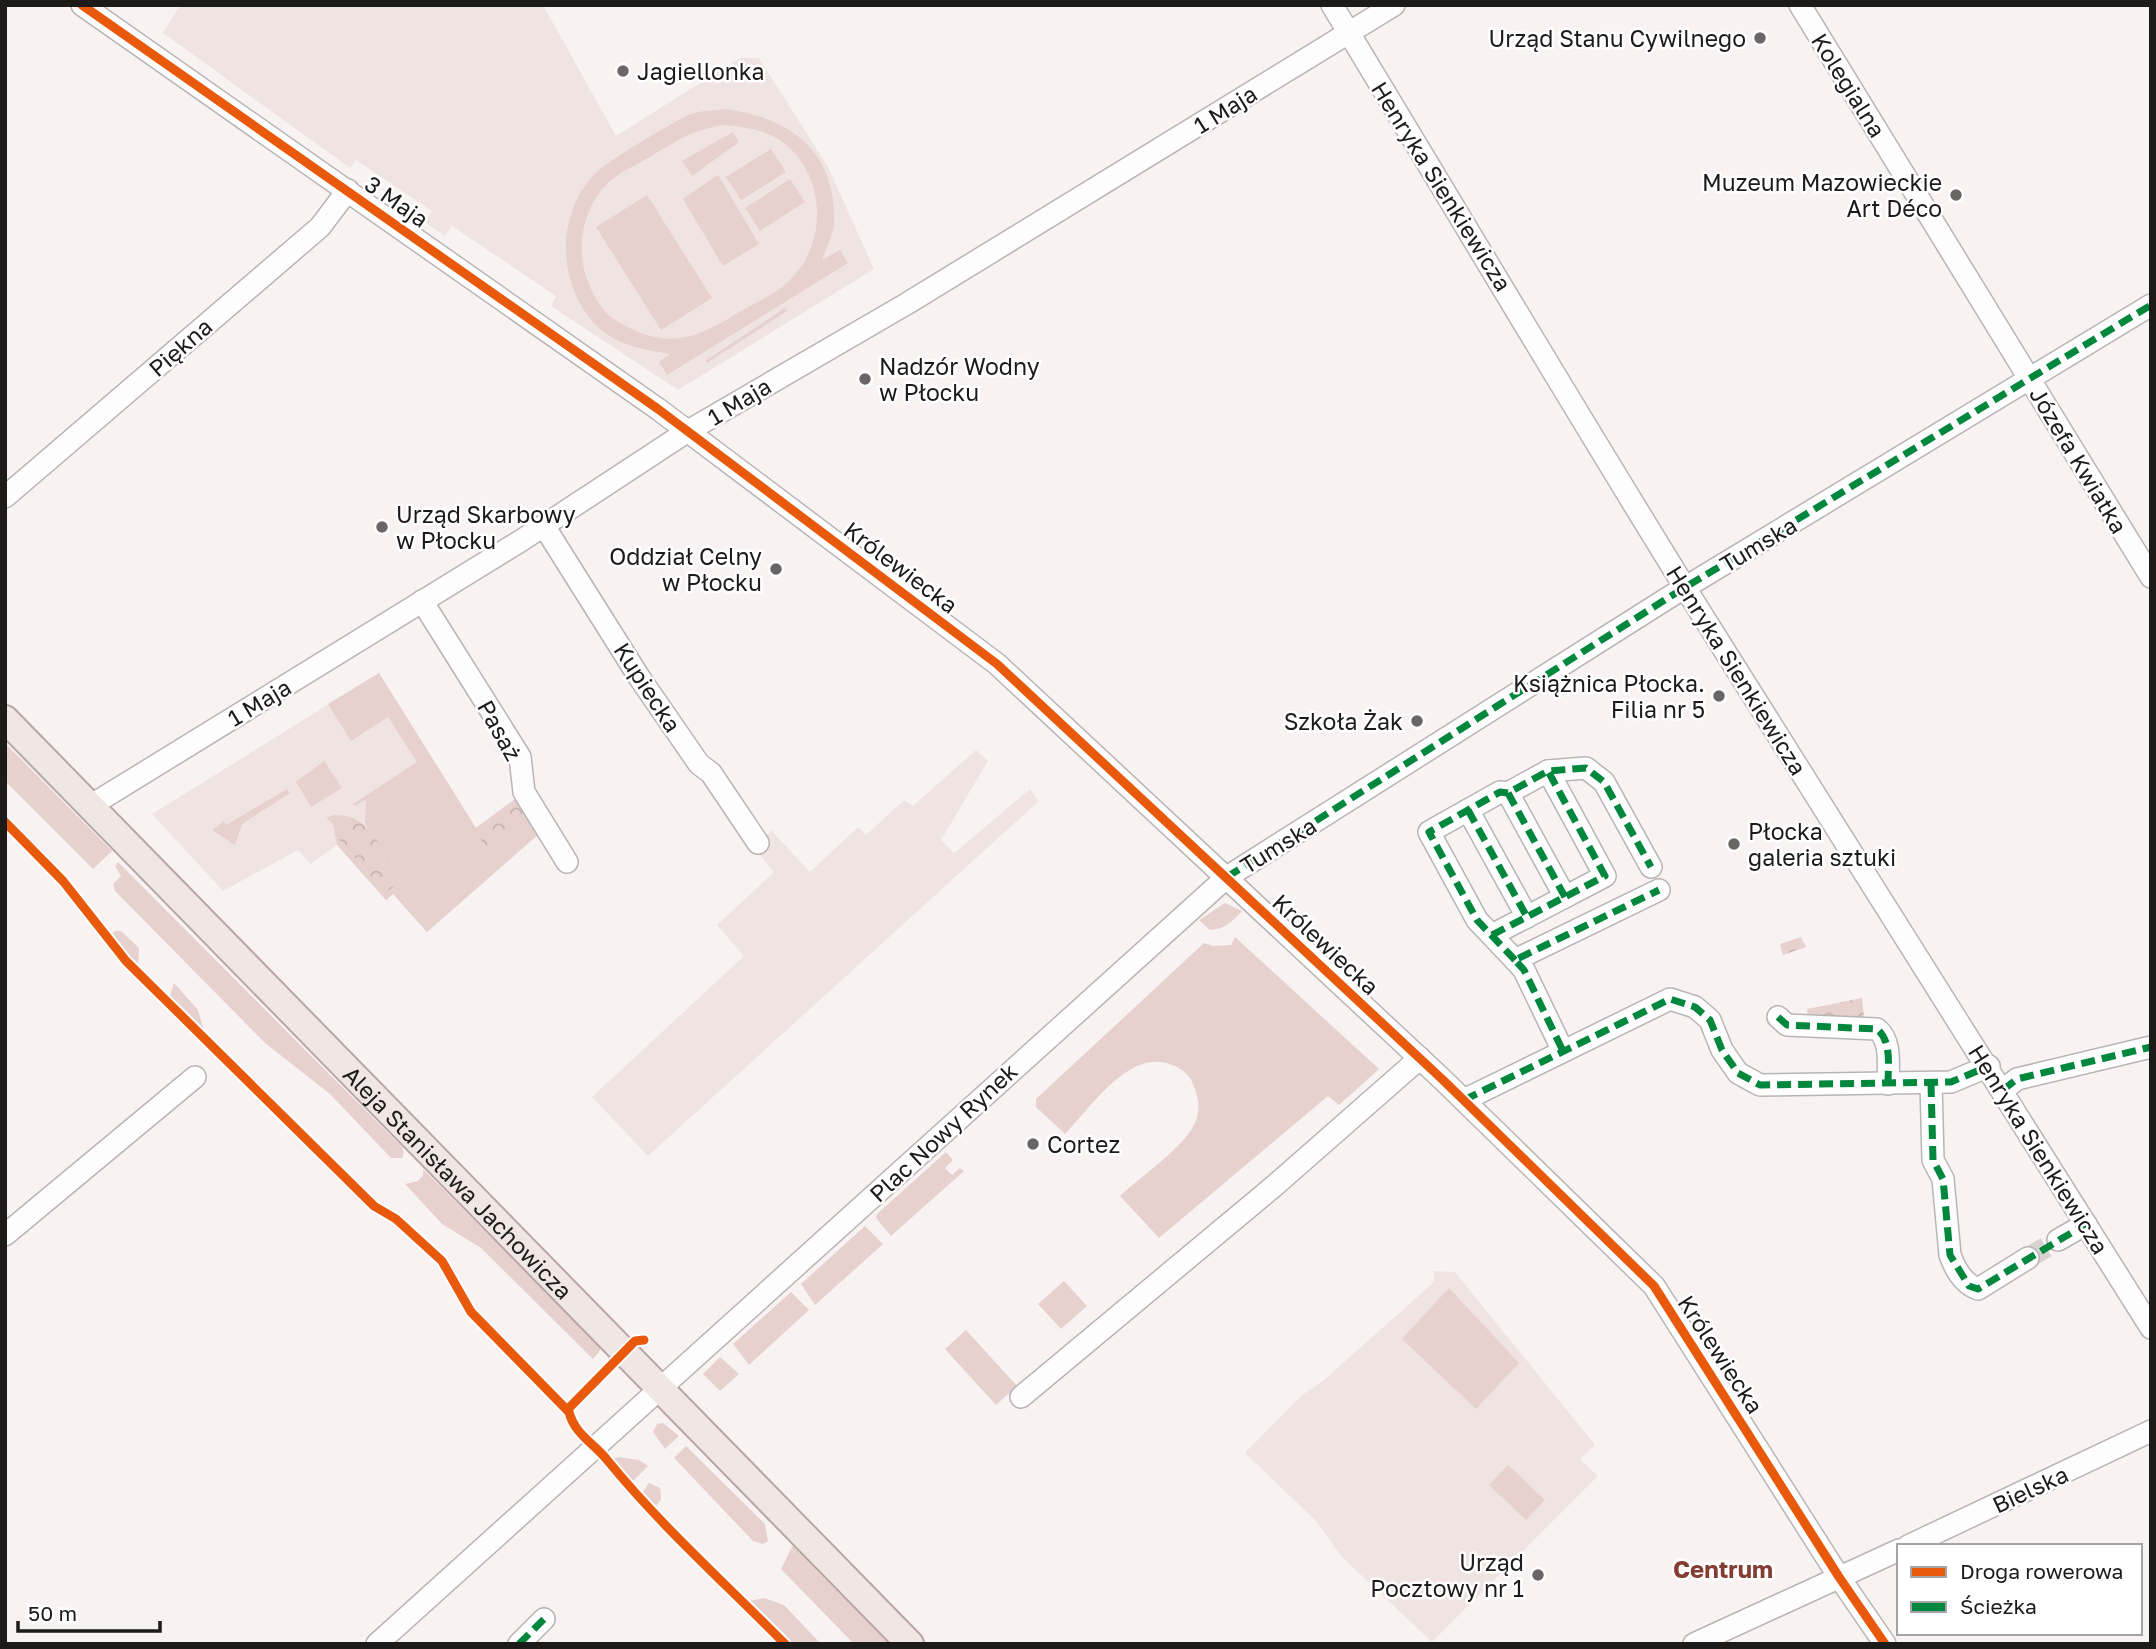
<svg xmlns="http://www.w3.org/2000/svg" width="2156" height="1649" font-family="'Golos Text',sans-serif">
	<defs>
		<pattern id="park-crowns" width="20" height="18" patternUnits="userSpaceOnUse" patternTransform="scale(1.75)"><rect width="20" height="18" fill="#e7d1ce"/><path d="M2 6a3 3 0 1 1 6 0M12 15a3 3 0 1 1 6 0" fill="none" stroke="#c6b3b0"/></pattern>
	</defs>
	<rect width="100%" height="100%" fill="#f8f3f2"/>
	<g fill="#efe4e2">
		<path d="M180,5H543L616,136L740,58H759L828,167L874,269L678,390L551,306L556,296L452,226L445,236L425,222L432,211L356,160L350,168L163,33Z"/>
		<path d="M379,673L476,828L541,832L427,932L393,894L386,900L337,845L311,864L298,850L223,891L152,814Z"/>
		<path d="M976,750L988,761L941,840L954,853L1030,789L1039,801L648,1156L592,1097L744,956L717,925L774,872L756,851L771,830L810,872L858,827L866,835L904,800L913,806Z"/>
		<path d="M1434,1271L1455,1272L1595,1445L1580,1459L1598,1476L1432,1642L1342,1557L1315,1520L1245,1453L1301,1396L1325,1379L1434,1282Z"/>
	</g>
	<g fill="#e7d1ce" fill-rule="evenodd">
		<path d="M725,109C791,118 837,151 834,224C833,236 826,249 822,260L840,250L848,263L667,375L659,362L670,354C648,350 624,347 605,333C557,295 552,215 597,172C610,159 671,124 688,115C699,110 714,111 725,109ZM725,125C746,127 768,130 785,144C826,177 828,242 790,280C778,293 756,302 741,311C696,339 669,351 618,322C601,312 592,294 586,276C576,245 584,206 608,183C620,171 639,164 653,155C680,139 694,129 725,125Z"/>
		<path d="M733,132L739,142L692,176L682,161Z"/>
		<path d="M771,149L786,172L741,200L726,177Z"/>
		<path d="M718,175L759,244L723,266L683,199Z"/>
		<path d="M790,179L805,202L760,231L745,208Z"/>
		<path d="M647,195L712,298L661,330L596,227Z"/>
		<path d="M785,308L787,311L707,363L705,361Z"/>
		<path d="M379,673L476,828L519,796L541,832L427,932L393,894L386,900L337,845L335,835L382,889L400,882L365,823L366,800L354,806L353,804L417,762L388,717L351,741L328,704Z"/>
		<path d="M5,743L112,851L93,869L5,781Z"/>
		<path d="M324,761L342,788L311,807L296,782Z"/>
		<path d="M287,789L290,793L242,824L235,845L212,830L224,821L226,825Z"/>
		<path d="M118,862L402,1147L404,1153L402,1158H391L330,1094L265,1043L115,891L113,884L121,876L115,866Z"/>
		<path d="M1225,903L1242,911C1232,922 1225,929 1210,930L1199,920Z"/>
		<path d="M115,931H121L139,948L138,967L111,934Z"/>
		<path d="M1235,937L1379,1069L1339,1105L1328,1096L1159,1238L1120,1196C1138,1179 1179,1150 1191,1130C1201,1115 1200,1101 1193,1084C1190,1076 1183,1070 1175,1066C1131,1045 1092,1106 1065,1134L1036,1107V1099L1204,943L1213,946L1231,945Z"/>
		<path d="M174,983L198,1010L205,1034L169,999Z"/>
		<path d="M946,1152L953,1160L945,1168L952,1175L960,1168L964,1171L891,1236L876,1218L877,1214Z"/>
		<path d="M423,1169L602,1348L593,1359L481,1248L442,1224L405,1184L418,1181L423,1175Z"/>
		<path d="M865,1226L883,1244L815,1305L801,1284Z"/>
		<path d="M1064,1281L1087,1306L1061,1329L1038,1304Z"/>
		<path d="M1449,1288L1519,1363L1476,1409L1402,1339Z"/>
		<path d="M791,1292L809,1310L749,1365L733,1344Z"/>
		<path d="M966,1330L1017,1386L996,1405L945,1349Z"/>
		<path d="M720,1357L739,1374L720,1391L703,1374Z"/>
		<path d="M663,1423L679,1436L665,1449L653,1432L657,1424Z"/>
		<path d="M686,1446L765,1524L768,1541L763,1544L753,1541L674,1458Z"/>
		<path d="M619,1457L639,1460L648,1466L630,1484L612,1459Z"/>
		<path d="M1508,1465L1545,1500L1526,1520L1489,1485Z"/>
		<path d="M649,1483L660,1488L661,1500L654,1508L641,1495Z"/>
		<path d="M793,1545L796,1546L894,1644H854L781,1569Z"/>
		<path d="M764,1598L784,1605L821,1644H792L750,1601Z"/>
	</g>
	<g fill="url(#park-crowns)">
		<path d="M519,796L534,821L490,859L476,828Z"/>
		<path d="M334,815C372,813 383,853 400,882L388,891L382,889L335,835L333,824L326,818Z"/>
		<path d="M1801,937L1806,947L1783,955L1780,944Z"/>
		<path d="M1862,998L1864,1017H1808L1807,1009Z"/>
	</g>
	<g fill="none" stroke-linecap="round" stroke-linejoin="round">
		<path stroke="#d7d2d2" stroke-width="21" stroke-dasharray="21 10" stroke-linecap="butt" d="M2028,1258L2058,1240"/>
		<defs>
			<g id="minor">
				<path d="M82,5L658,409L997,664L1443,1080L1654,1286L1839,1577L1885,1644"/>
				<path d="M1332,5C1451,201 1568,399 1689,594C1841,839 1998,1083 2151,1328"/>
				<path d="M1800,5L2151,577"/>
				<path d="M5,497L320,227L348,190"/>
				<path d="M544,526L639,677L699,764L711,773L758,843"/>
				<path d="M422,601L520,757L524,792L567,862"/>
				<path d="M1508,793L1565,897"/>
				<path d="M90,806L522,540L688,431L908,303L1394,5"/>
				<path d="M1468,810L1527,917"/>
				<path d="M1492,935L1605,876L1548,771"/>
				<path d="M1515,960L1477,920L1429,832L1500,792L1508,793L1548,771L1586,768L1604,782L1651,867"/>
				<path d="M1778,1017L1787,1025L1877,1029C1892,1041 1888,1066 1888,1084"/>
				<path d="M1562,1049L1524,970L1515,960L1659,890"/>
				<path d="M1931,1083L1933,1160L1943,1179L1950,1255C1955,1269 1964,1284 1978,1289L2028,1258"/>
				<path d="M2003,1090L2017,1079L2151,1047"/>
				<path d="M1464,1100L1670,999L1695,1007L1710,1020L1722,1050L1738,1073L1760,1085L1951,1082L1989,1066"/>
				<path d="M5,1235L195,1077"/>
				<path d="M2058,1240L2086,1224"/>
				<path d="M1021,1397L1273,1187L1420,1058"/>
				<path d="M1908,1546L2151,1431"/>
				<path d="M377,1644L1227,877L1671,596L2151,305"/>
				<path d="M519,1644L544,1619"/>
				<path d="M1694,1644L1899,1550"/>
			</g>
			<g id="major">
				<path id="s1" d="M5,719L910,1644"/>
			</g>
		</defs>
		<use href="#minor" stroke="#b9b5b5" stroke-width="24"/>
		<use href="#major" stroke="#b8a7a4" stroke-width="30"/>
		<use href="#minor" stroke="#fefdfd" stroke-width="21"/>
		<use href="#major" stroke="#f0e7e5" stroke-width="26"/>
		<g stroke="#00873e" stroke-width="7" stroke-dasharray="14 7" stroke-linecap="butt">
			<path d="M1508,793L1565,897"/>
			<path d="M1468,810L1527,917"/>
			<path d="M1227,877L1671,596L2151,305"/>
			<path d="M1492,935L1605,876L1548,771"/>
			<path d="M1515,960L1477,920L1429,832L1500,792L1508,793L1548,771L1586,768L1604,782L1651,867"/>
			<path d="M1778,1017L1787,1025L1877,1029C1892,1041 1888,1066 1888,1084"/>
			<path d="M1562,1049L1524,970L1515,960L1659,890"/>
			<path d="M1931,1083L1933,1160L1943,1179L1950,1255L1969,1286L1978,1289L2086,1224"/>
			<path d="M2003,1090L2017,1079L2151,1047"/>
			<path d="M1464,1100L1670,999L1695,1007L1710,1020L1722,1050L1738,1073L1760,1085L1951,1082L1989,1066"/>
			<path d="M519,1644L544,1619"/>
		</g>
		<defs>
			<g id="cycleway">
				<path d="M82,5L658,409L997,664L1443,1080L1654,1286L1839,1577L1885,1644"/>
				<path d="M5,822L63,881L126,961L374,1206L396,1219L442,1261L471,1312L569,1412C575,1435 594,1443 608,1461C662,1527 725,1583 785,1644"/>
				<path d="M567,1410L635,1341L644,1340"/>
			</g>
		</defs>
		<use href="#cycleway" stroke="#fff" stroke-width="13"/>
		<use href="#cycleway" stroke="#e8590c" stroke-width="9"/>
	</g>
	<g fill="#6a6666" stroke="#fff" stroke-width="2.5">
		<circle cx="1760" cy="38" r="7"/>
		<circle cx="623" cy="71" r="7"/>
		<circle cx="1956" cy="195" r="7"/>
		<circle cx="865" cy="379" r="7"/>
		<circle cx="382" cy="527" r="7"/>
		<circle cx="776" cy="569" r="7"/>
		<circle cx="1719" cy="696" r="7"/>
		<circle cx="1417" cy="721" r="7"/>
		<circle cx="1734" cy="844" r="7"/>
		<circle cx="1033" cy="1144" r="7"/>
		<circle cx="1538" cy="1575" r="7"/>
	</g>
	<g text-anchor="middle" dominant-baseline="central" stroke-width="5" stroke-linejoin="round" paint-order="stroke">
		<g font-size="23" fill="#1d1a1a" stroke="#fff" text-anchor="end">
			<text x="1746" y="38">Urząd Stanu Cywilnego</text>
			<text x="637" y="71" text-anchor="start">Jagiellonka</text>
			<text x="1942" y="182">Muzeum Mazowieckie<tspan x="1942" dy="26">Art Déco</tspan></text>
			<text x="879" y="366" text-anchor="start">Nadzór Wodny<tspan x="879" dy="26">w Płocku</tspan></text>
			<text x="396" y="514" text-anchor="start">Urząd Skarbowy<tspan x="396" dy="26">w Płocku</tspan></text>
			<text x="762" y="556">Oddział Celny<tspan x="762" dy="26">w Płocku</tspan></text>
			<text x="1705" y="683">Książnica Płocka.<tspan x="1705" dy="26">Filia nr 5</tspan></text>
			<text x="1403" y="721">Szkoła Żak</text>
			<text x="1748" y="831" text-anchor="start">Płocka<tspan x="1748" dy="26">galeria sztuki</tspan></text>
			<text x="1047" y="1144" text-anchor="start">Cortez</text>
			<text x="1524" y="1562">Urząd<tspan x="1524" dy="26">Pocztowy nr 1</tspan></text>
		</g>
		<g font-size="23" fill="#1d1a1a" stroke="#fff">
			<text transform="translate(1849 85) rotate(58)">Kolegialna</text>
			<text transform="translate(1225 109) rotate(-32)">1 Maja</text>
			<text transform="translate(1442 186) rotate(58)">Henryka Sienkiewicza</text>
			<text transform="translate(397 201) rotate(35)">3 Maja</text>
			<text transform="translate(180 347) rotate(-41)">Piękna</text>
			<text transform="translate(739 401) rotate(-31)">1 Maja</text>
			<text transform="translate(2079 460) rotate(59)">Józefa Kwiatka</text>
			<text transform="translate(1758 544) rotate(-31)">Tumska</text>
			<text transform="translate(901 567) rotate(37)">Królewiecka</text>
			<text transform="translate(1737 670) rotate(58)">Henryka Sienkiewicza</text>
			<text transform="translate(648 687) rotate(57)">Kupiecka</text>
			<text transform="translate(259 702) rotate(-31)">1 Maja</text>
			<text transform="translate(500 730) rotate(61)">Pasaż</text>
			<text transform="translate(1278 845) rotate(-32)">Tumska</text>
			<text transform="translate(1326 944) rotate(43)">Królewiecka</text>
			<text transform="translate(943 1132) rotate(-43)">Plac Nowy Rynek</text>
			<text transform="translate(2039 1149) rotate(58)">Henryka Sienkiewicza</text>
			<text stroke="none"><textPath href="#s1" startOffset="648">Aleja Stanisława Jachowicza</textPath></text>
			<text transform="translate(1721 1354) rotate(57)">Królewiecka</text>
			<text transform="translate(2030 1489) rotate(-25)">Bielska</text>
		</g>
		<g font-size="24" font-weight="bold" fill="#843d32" stroke="#fff">
			<text x="1723" y="1568">Centrum</text>
		</g>
	</g>
	<rect width="2156" height="1649" fill="none" stroke="#1d1a1a" stroke-width="14"/>
	<rect x="1897" y="1544" width="245" height="91" fill="#ffffff" stroke="#a5a3a3" stroke-width="2"/>
	<rect x="1911" y="1567" width="35" height="10" fill="#e8590c" stroke="#a5a3a3" stroke-width="2"/>
	<text x="1960" y="1579" font-size="21" fill="#1d1a1a">Droga rowerowa</text>
	<rect x="1911" y="1602" width="35" height="10" fill="#00873e" stroke="#a5a3a3" stroke-width="2"/>
	<text x="1960" y="1614" font-size="21" fill="#1d1a1a">Ścieżka</text>
	<path d="M18 1621v10h142v-10" fill="none" stroke="#1d1a1a" stroke-width="3.5"/>
	<text x="28" y="1621" font-size="21" fill="#1d1a1a" stroke="#ffffff" stroke-width="5" paint-order="stroke">50 m</text>
</svg>
